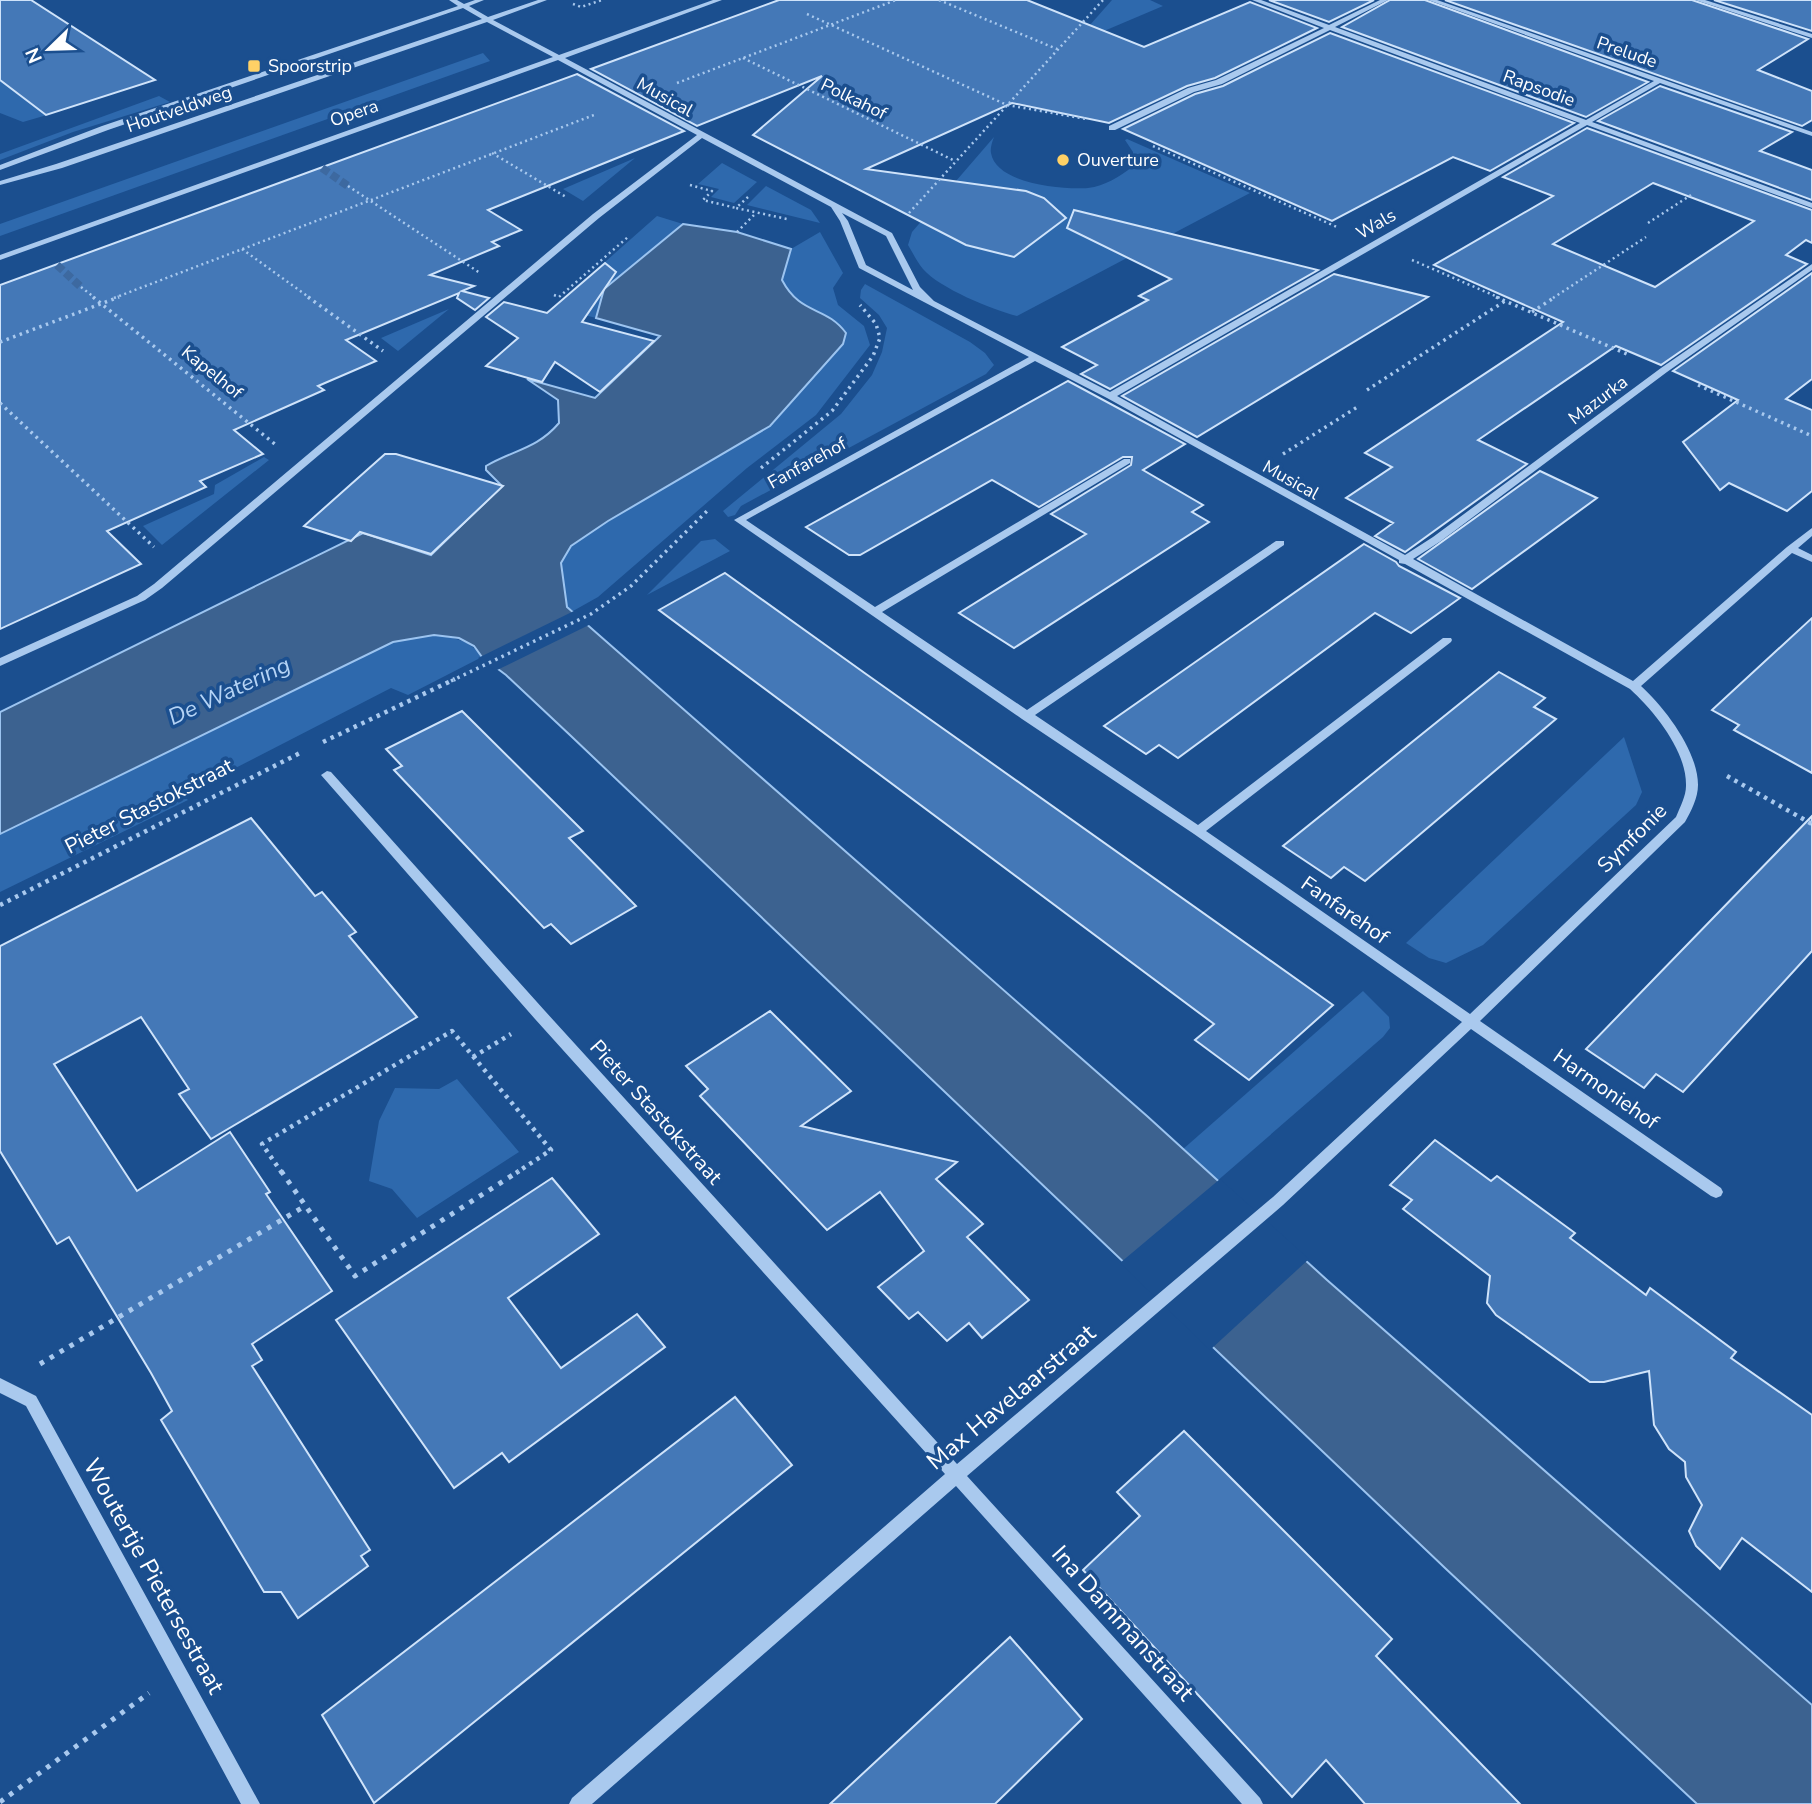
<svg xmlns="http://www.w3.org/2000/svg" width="1812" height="1804" font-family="'Nunito Sans',sans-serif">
	<rect width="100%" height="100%" fill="#1b4f8f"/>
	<g fill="#2e69ad">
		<path d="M1112,0H1150L1163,6L1104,31L1090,25Z"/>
		<path d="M83,33L106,48L1,80L47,115L23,122L0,113V72L59,42Z"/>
		<path d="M483,53L490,61L0,236V224Z"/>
		<path d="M159,96L170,102L73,132L0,160V154Z"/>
		<path d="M994,137C992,142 990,149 991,153C996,184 1063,190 1088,188C1105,186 1119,177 1132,167L1133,152L1125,140L1127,139L1250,193L1017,316C993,310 939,288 923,269C917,262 913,253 908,245L912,232Z"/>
		<path d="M635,158L583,201L563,189Z"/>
		<path d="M722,163L757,182L734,203L711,197L719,189L698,184Z"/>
		<path d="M766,186L811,210L820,223L747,205Z"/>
		<path d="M657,216L683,224L605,289L596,318L554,307Z"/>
		<path d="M820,232L843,273L833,288L838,305L864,326L870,345L816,415L747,468L598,597L573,611L567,607L561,563L571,546L608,521L733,448L803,306L791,297L782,280L791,249Z"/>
		<path d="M865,284L970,342L985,353L994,365L986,374L741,506L735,515L728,517L723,511L841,414L872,375L882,352L887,328L879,315L860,298L861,290Z"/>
		<path d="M449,309L398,351L381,338Z"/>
		<path d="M264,457L269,460L162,545L143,526L214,494L215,485Z"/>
		<path d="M715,539L730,551L647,595L701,541Z"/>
		<path d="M434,635C454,638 469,639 482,657L408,695L391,688L183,795L188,800L0,892V834L393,642Z"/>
		<path d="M1624,737L1642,792L1636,805L1483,945L1446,963L1429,958L1406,943Z"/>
		<path d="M1363,991L1389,1017L1390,1028L1383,1037L1216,1182L1182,1150Z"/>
		<path d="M457,1079L519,1152L417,1218L392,1189L369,1181L379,1121L395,1088L439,1089Z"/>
	</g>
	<path fill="#3c6290" stroke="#9cc4f0" stroke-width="2" d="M683,224L737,232L791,249L782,280C801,316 825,305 846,333L843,344L770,426L608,521L571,546L561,563L567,607L1147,1116L1327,1280L1812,1705V1804H1697L1445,1568L571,736L506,675L482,657L474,646L459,638L434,635L393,642L0,834V712L363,533L431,555L502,486L486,470V466C513,450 537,449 559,423L558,400L527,379L595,398L660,336L596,318L604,289Z"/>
	<g fill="#1b4f8f">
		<path d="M576,610L591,624L495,671L478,658Z"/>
		<path d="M1220,1179L1309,1259L1210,1350L1120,1263Z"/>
	</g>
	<g fill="#4478b7" stroke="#cfe3fa" stroke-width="2" fill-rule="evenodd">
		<path d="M0,0H31L155,80L46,115L0,80Z"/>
		<path d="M779,0H1027L1144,47L1250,2L1317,28L1215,78L1187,86L1109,123L1012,103L866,169L1026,191L1044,198L1066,218L1014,257L966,245L753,135L822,76L697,126L591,69Z"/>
		<path d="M1269,0H1374L1329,22Z"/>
		<path d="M1390,0H1425L1648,82L1586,117L1342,27Z"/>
		<path d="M1445,0H1692L1808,39L1758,70L1812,91V120L1802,126Z"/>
		<path d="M1714,0H1812V31Z"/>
		<path d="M1330,33L1574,123L1490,171L1453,157L1332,221L1123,129L1195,94L1223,86Z"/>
		<path d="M577,74L684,131L488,210L521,230L492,242L499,246L430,275L474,286L462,291L489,298L475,310L457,298L459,293L346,340L376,361L318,386L324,390L234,430L263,454L200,481L206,487L107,531L141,564L0,629V285Z"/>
		<path d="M1660,86L1792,132L1760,151L1812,170V200L1598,121Z"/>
		<path d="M1587,128L1812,210V243L1806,240L1786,255L1807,264L1661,365L1616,346L1478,440L1527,464L1405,552L1375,536L1393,523L1346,498L1392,467L1365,453L1563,322L1434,265L1553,196L1503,177ZM1653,183L1754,221L1655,287L1553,244Z"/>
		<path d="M1074,210L1318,270L1110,389L1081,374L1097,365L1062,347L1148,300L1139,296L1171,279L1067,228Z"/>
		<path d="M605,263L616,272L582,322L654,341L600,392L555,362L542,382L486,366L518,338L486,317L504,302L547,313Z"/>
		<path d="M1812,273V379L1786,399L1812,410V491L1787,511L1729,483L1720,490L1683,442L1738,400L1673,371Z"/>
		<path d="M1334,274L1428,297L1197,437L1122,396Z"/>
		<path d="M1068,381L1185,444L1143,470L1203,505L1192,512L1209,522L1014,648L959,613L1086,534L1051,514L1131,465L1132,457H1123L1039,507L992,480L860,555H849L806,527Z"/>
		<path d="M385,454H396L503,486L431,554L360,532L351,541L304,526Z"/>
		<path d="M1540,471L1597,498L1472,589L1418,559Z"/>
		<path d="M1364,544L1396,562L1399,566L1460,598L1411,633L1375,613L1178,758L1159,745L1146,754L1104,726Z"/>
		<path d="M725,573L866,674L1333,1005L1249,1080L1195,1040L1214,1024L659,610Z"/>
		<path d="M1812,618V773L1734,730L1739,725L1712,710Z"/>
		<path d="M1499,672L1545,698L1534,707L1556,719L1365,881L1344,867L1331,878L1283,846Z"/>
		<path d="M462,711L583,831L569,838L636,906L571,944L551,924L544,928L394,770L402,766L386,749Z"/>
		<path d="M1812,816V951L1683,1092L1656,1074L1644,1088L1586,1049Z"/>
		<path d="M251,818L315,896L322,892L356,932L349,936L417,1017L211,1139L179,1094L189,1089L141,1017L54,1064L137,1191L230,1132L270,1192L266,1194L332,1291L252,1344L262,1360L252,1366L370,1550L361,1556L368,1566L298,1618L281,1592H264L161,1420L172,1411L151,1373L69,1237L57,1244L0,1151V946Z"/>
		<path d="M770,1011L851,1091L801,1126L957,1162L936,1179L983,1224L967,1237L1029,1300L982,1338L969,1323L947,1341L918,1312L909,1319L878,1287L924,1251L880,1192L827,1230L700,1096L708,1089L686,1066Z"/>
		<path d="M1435,1140L1491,1181L1497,1176L1575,1233L1570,1238L1646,1295L1650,1288L1736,1352L1731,1358L1812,1415V1592L1742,1538L1720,1569L1696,1546L1689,1531L1702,1505L1686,1477L1685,1462L1669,1449L1654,1425L1649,1371L1604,1382H1590L1496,1315L1487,1303L1490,1276L1403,1209L1412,1200L1390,1185Z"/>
		<path d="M552,1178L599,1234L508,1298L561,1368L637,1314L665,1347L509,1462L502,1453L454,1488L336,1320Z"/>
		<path d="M735,1397L792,1465L374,1803L322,1715Z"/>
		<path d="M1184,1431L1392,1639L1376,1656L1520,1804H1365L1326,1760L1292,1797L1083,1570L1140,1516L1117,1492Z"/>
		<path d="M1010,1637L1082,1719L995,1804H830Z"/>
	</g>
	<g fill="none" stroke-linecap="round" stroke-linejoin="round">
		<g stroke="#3d69a0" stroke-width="8" stroke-dasharray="8 3.5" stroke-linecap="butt">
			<path d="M322,168L348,186"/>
			<path d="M57,265L81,287"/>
		</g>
		<g stroke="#a9c9ee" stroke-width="2.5" stroke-dasharray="2 3.5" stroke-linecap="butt">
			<path d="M939,0L1057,49"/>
			<path d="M573,4L581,7L602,0"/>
			<path d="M807,14L1007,105L1086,119"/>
			<path d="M743,58L955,161"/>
			<path d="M677,83L896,0"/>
			<path d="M1153,146L1337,227"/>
			<path d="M492,153L566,197"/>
			<path d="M690,185L712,191L703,200L736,208"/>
			<path d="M348,186L480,273"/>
			<path d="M748,197L736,208L787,219"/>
			<path d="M909,213L1103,0"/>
			<path d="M1648,223L1691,195"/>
			<path d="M737,232L756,213"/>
			<path d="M242,249L310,298"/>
			<path d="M1412,260L1500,298"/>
			<path d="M81,287L95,298"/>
			<path d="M554,295L559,297L628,237"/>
			<path d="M114,298L594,115"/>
			<path d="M1553,298L1646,237"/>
		</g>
		<g stroke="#a9c9ee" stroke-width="3.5" stroke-dasharray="2.5 4.5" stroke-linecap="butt">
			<path d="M93,297L276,445"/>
			<path d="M308,297L383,351"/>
			<path d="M1496,297L1629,355"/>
			<path d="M1532,312L1555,297"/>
			<path d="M0,342L119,297"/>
			<path d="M1698,385L1812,436"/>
			<path d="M1367,390L1505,301"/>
			<path d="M0,403L154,547"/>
			<path d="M1283,454L1359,406"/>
			<path d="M761,468L832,411L873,356L880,338L876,324L860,305"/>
			<path d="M451,681L591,614L631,586L707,511"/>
		</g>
		<g stroke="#a9c9ee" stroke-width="4.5" stroke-dasharray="3.5 5" stroke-linecap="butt">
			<path d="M323,742L455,679"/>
			<path d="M1727,776L1812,824"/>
			<path d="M0,905L302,752"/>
			<path d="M473,1057L511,1034"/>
			<path d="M282,1173L262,1144L452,1031L551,1150L516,1173"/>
		</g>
		<g stroke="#a9c9ee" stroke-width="5" stroke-dasharray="4.5 7" stroke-linecap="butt">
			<path d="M281,1171L355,1276L519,1171"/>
			<path d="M40,1364L305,1206"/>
			<path d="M0,1802L149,1693"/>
		</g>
		<g fill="#a9c9ee" fill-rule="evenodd">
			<path d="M449,0H457L464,4L475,0H484L469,6L488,17L538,0H547L493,20L559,55L713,0H722L565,58L892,233L920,287L934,301L1110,392L1580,123L1330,30L1222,84L1194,92L1115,130H1109V126L1188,88L1216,80L1324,28L1252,0H1261L1329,25L1380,0H1388L1335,27L1586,120L1654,81L1428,0H1437L1812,132V136L1660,83L1592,122L1812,203V208L1587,125L1117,396L1405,555L1433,537L1661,368L1812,264V270L1667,372L1441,541L1413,559L1633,681L1787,547L1812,528V536L1798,548L1812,555V562L1792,553L1641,686C1665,708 1698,751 1698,785C1698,798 1691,811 1685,822L1480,1021L1721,1188L1723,1192L1721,1196L1716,1198L1711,1196L1471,1029L1283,1205L967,1476L1260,1798L1263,1804H1242L956,1486L592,1804H569L572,1798L945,1474L535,1019L321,775L327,771L331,772L545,1011L957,1464L1273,1197L1462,1022L1194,834L1022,719L734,520L1029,357L859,268L840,221L831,207L702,138L599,218L162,588L145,600L0,666V658L137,596L154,584L593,214L697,135L558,60L0,260V255L553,57L487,22L62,168L0,185V181L56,164L482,19L463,8L108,130L0,170V165L102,126L458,6ZM842,213L886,236L913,290L866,265L848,221ZM1035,361L1107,398L1399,560V563L1405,564L1630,689C1654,711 1687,751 1686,786C1686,796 1680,807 1676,817L1470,1014L1206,831L1451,642L1452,640L1451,638H1443L1198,825L1035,715L1284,545V541H1276L1027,710L882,612L1130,463V459H1124L875,607L746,520Z"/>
			<path d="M1695,0H1705L1812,34V38Z"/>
			<path d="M0,1378L36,1396L260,1804H241L26,1406L0,1393Z"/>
		</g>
	</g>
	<g fill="#ffd166" stroke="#1b4f8f" stroke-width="2.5">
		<rect x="247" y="59" width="14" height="14" rx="3.5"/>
		<circle cx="1063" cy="160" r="7"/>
	</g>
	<g text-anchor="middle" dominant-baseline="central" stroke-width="7" stroke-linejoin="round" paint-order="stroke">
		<g font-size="18" fill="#fff" stroke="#1b4f8f">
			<text transform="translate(1627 52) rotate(19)">Prelude</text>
			<text transform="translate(1539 88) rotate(20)">Rapsodie</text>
			<text transform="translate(665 97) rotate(29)">Musical</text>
			<text transform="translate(854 99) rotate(26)">Polkahof</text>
			<text transform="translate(179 109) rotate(-19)">Houtveldweg</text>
			<text transform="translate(354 113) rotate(-19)">Opera</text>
			<text transform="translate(1376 224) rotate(-30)">Wals</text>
			<text transform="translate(212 372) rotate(39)">Kapelhof</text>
			<text transform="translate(1598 400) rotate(-37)">Mazurka</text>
			<text transform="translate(807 463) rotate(-29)">Fanfarehof</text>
			<text transform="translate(1291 480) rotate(29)">Musical</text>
		</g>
		<g font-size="18" fill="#fff" stroke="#1b4f8f" text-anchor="start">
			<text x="268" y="66">Spoorstrip</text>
			<text x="1077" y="160">Ouverture</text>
		</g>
		<g font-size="21" fill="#fff" stroke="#1b4f8f">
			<text transform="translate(149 806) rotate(-27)">Pieter Stastokstraat</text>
			<text transform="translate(1632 838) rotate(-45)">Symfonie</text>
			<text transform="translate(1345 910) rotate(35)">Fanfarehof</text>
			<text transform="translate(1606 1089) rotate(35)">Harmoniehof</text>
			<text transform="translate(656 1112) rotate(48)">Pieter Stastokstraat</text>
		</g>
		<g font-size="23" font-style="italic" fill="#b5d3f5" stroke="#1b4f8f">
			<text transform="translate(229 691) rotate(-25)">De Watering</text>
		</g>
		<g font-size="24" fill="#fff" stroke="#1b4f8f">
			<text transform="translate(1011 1397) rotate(-40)">Max Havelaarstraat</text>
			<text transform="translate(154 1576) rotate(61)">Woutertje Pietersestraat</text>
			<text transform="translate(1123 1623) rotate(48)">Ina Dammanstraat</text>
		</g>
	</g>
	<g transform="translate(49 49) rotate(247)" stroke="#1b4f8f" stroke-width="5" paint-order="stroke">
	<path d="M0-5L12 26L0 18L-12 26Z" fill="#ffffff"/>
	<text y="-10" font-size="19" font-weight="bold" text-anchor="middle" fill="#ffffff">N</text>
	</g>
</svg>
